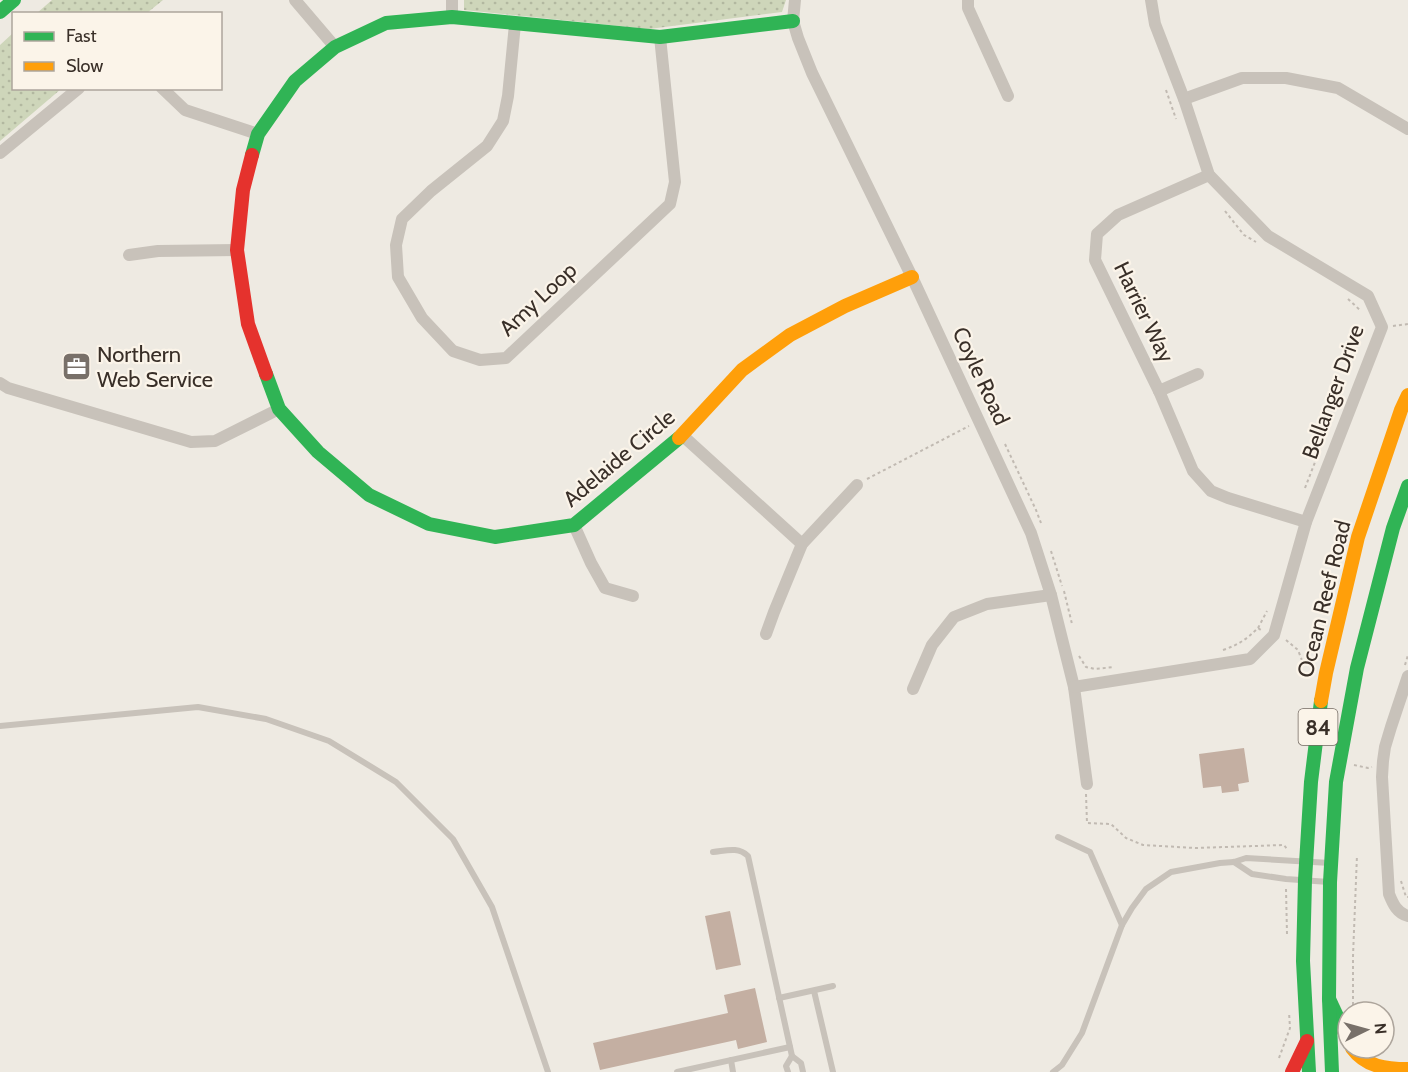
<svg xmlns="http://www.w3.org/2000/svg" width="1408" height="1072" font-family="Cabin,sans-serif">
	<defs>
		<pattern id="park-dots" width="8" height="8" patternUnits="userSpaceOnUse" patternTransform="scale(1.5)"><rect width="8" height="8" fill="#ced6ba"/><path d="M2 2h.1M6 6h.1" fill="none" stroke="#b2b8a0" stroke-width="1.8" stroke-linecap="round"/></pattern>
	</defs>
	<rect width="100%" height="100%" fill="#eeeae2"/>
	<g fill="url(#park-dots)">
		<path d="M52,0H163L147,13H37Z"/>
		<path d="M464,0H786L782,12L649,29L464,10Z"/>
		<path d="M13,33L14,88L61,89L0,141V45Z"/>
	</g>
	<g fill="#c4afa2">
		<path d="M1244,748L1249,782L1238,784L1239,791L1222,793L1221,786L1203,788L1199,754Z"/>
		<path d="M730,911L741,965L716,970L705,916Z"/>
		<path d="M755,988L767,1042L738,1049L736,1040L600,1070L593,1043L728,1013L724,995Z"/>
	</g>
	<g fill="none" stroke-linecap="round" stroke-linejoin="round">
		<g stroke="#c1bab2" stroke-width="2" stroke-dasharray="3 3" stroke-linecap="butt">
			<path d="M1166,90L1176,119"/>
			<path d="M1225,211L1244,235L1256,242"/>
			<path d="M1348,299L1361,311"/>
			<path d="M1393,326L1408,324"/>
			<path d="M1005,444L1036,510L1041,523"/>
			<path d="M867,479L969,426"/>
			<path d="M1305,488L1317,457"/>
			<path d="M1051,551L1062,586"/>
			<path d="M1064,591L1072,624"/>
			<path d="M1258,628L1267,611"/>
			<path d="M1286,640L1298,650L1303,663L1312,667"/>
			<path d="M1223,650C1238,645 1247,639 1258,628L1261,630"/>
			<path d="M1079,656L1086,667L1095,669L1114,667"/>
			<path d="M1405,665L1408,655"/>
			<path d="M1354,765L1368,768L1372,767"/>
			<path d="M1086,794L1087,823L1111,824L1126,838L1143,845L1195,848L1284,845L1287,849"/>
			<path d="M1401,881L1406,897H1408"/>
			<path d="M1286,889L1287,934"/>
			<path d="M1353,1011V956L1357,855"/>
			<path d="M1279,1058L1290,1028L1289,1012"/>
		</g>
		<g stroke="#c8c2ba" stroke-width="6">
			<path d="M0,726L198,707L266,719L329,741L396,782L453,839L492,907L548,1072"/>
			<path d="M1058,837L1090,852L1122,925"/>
			<path d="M713,852C725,851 738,846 748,856L792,1056"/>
			<path d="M1234,862L1252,874L1286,879L1329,882"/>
			<path d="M814,991L833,1072"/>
			<path d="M779,998L833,986"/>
			<path d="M731,1060L733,1072"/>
			<path d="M677,1072L790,1047"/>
			<path d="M788,1072L786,1066L792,1056L801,1063L803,1072"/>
			<path d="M1053,1072L1062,1065L1082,1033L1122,925L1132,908L1146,889L1171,872L1220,863L1234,862L1246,858L1330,863"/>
		</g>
		<g stroke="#c8c2ba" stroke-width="12">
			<path d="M295,0L335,47"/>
			<path d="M795,0L793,21L798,38L812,73L912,277L1031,533L1051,595L1074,687L1087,784"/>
			<path d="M968,0V8L1008,96"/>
			<path d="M452,17V0"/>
			<path d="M515,24L508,96L503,121L487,146L431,191L402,219L396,245L398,277L422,318L453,351L480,360L506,358L670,204L675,182L660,37"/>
			<path d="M162,88L185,110L258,134"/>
			<path d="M1184,99L1242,78H1286L1338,88L1408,129"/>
			<path d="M0,153L79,88"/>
			<path d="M1209,175L1118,215L1097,234L1095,260L1159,391L1193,471L1211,491L1228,498L1306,522"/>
			<path d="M129,255L158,251L237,250"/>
			<path d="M0,383L8,388L191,442L215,441L279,409"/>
			<path d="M1159,391L1198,374"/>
			<path d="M682,435L802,544"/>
			<path d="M574,525L591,563L605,588L633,596"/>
			<path d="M766,634L774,612L802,544L857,485"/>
			<path d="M1408,676L1391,727L1385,747L1383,761L1382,777L1389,894C1393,904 1397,913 1408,916"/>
			<path d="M1074,687L1250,659L1274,635L1306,522L1382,327L1368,296L1268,236L1209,175L1184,99L1155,24L1151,0"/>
			<path d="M913,689L932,645L954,617L987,604L1051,595"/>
		</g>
		<g stroke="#30b455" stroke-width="14">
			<path d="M0,12L14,0"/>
			<path d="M252,155L258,134L295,81L335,47L386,23L452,17L660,37L793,21"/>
			<path d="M266,374L279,409L318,452L369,495L429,524L495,537L574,525L679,438"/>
			<path d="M1329,999L1348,1040"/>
			<path d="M1309,1072L1303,961L1305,880L1311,782L1321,701"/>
			<path d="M1332,1072L1329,999L1330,882L1336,782L1357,668L1393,528L1408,486"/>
		</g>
		<g stroke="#ff9f0a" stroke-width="14">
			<path d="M679,438L742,370L790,335L845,306L912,277"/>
			<path d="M1321,701L1326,673L1358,537L1401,410L1408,395"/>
			<path d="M1352,1048C1366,1067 1386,1069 1408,1069"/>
		</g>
		<g stroke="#e5322d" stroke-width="14">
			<path d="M252,155L243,190L237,250L248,324L266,374"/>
			<path d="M1292,1072L1307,1041"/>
		</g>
	</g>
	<defs>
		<symbol id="office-square" viewBox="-11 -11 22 22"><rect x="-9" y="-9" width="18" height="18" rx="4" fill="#787069" stroke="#fbf4e9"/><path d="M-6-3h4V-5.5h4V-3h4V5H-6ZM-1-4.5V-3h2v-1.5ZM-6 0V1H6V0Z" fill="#fff"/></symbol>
	</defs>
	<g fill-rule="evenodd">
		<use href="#office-square" x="60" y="350" width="33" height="33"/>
	</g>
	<g text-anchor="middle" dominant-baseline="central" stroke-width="4.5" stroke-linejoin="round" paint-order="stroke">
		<rect fill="#fbf4e9" stroke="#736a62" stroke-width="1.5" x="1298.5" y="709" width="39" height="36" rx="4.5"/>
		<g font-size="21" font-weight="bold" fill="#392f28">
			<text x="1318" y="727">84</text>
		</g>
		<g font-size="22" fill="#392f28" stroke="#fbf4e9">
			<text transform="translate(538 299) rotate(-43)">Amy Loop</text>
			<text transform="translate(1144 312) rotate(64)">Harrier Way</text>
			<text transform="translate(981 376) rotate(65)">Coyle Road</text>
			<text transform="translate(1333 392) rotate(-70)">Bellanger Drive</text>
			<text transform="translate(619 458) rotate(-40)">Adelaide Circle</text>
			<text transform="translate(1324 599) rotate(-76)">Ocean Reef Road</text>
		</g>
		<g font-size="22" fill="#392f28" stroke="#fbf4e9" text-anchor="start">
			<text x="97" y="354">Northern<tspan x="97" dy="25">Web Service</tspan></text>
		</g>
	</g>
	<rect x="12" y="12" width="210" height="78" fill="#fbf4e9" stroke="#ada59c" stroke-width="1.5"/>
	<rect x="24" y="32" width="30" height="9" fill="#30b455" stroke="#ada59c" stroke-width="1.5"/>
	<text x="66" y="42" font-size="18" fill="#392f28">Fast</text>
	<rect x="24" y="62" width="30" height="9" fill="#ff9f0a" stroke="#ada59c" stroke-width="1.5"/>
	<text x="66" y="72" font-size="18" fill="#392f28">Slow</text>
	<g transform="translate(1366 1030) rotate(85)"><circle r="28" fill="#fbf4e9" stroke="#ada59c" stroke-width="1.5"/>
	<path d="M0-4.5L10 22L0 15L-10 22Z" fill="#787069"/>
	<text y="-9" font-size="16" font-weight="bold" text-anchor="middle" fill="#392f28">N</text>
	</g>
</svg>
